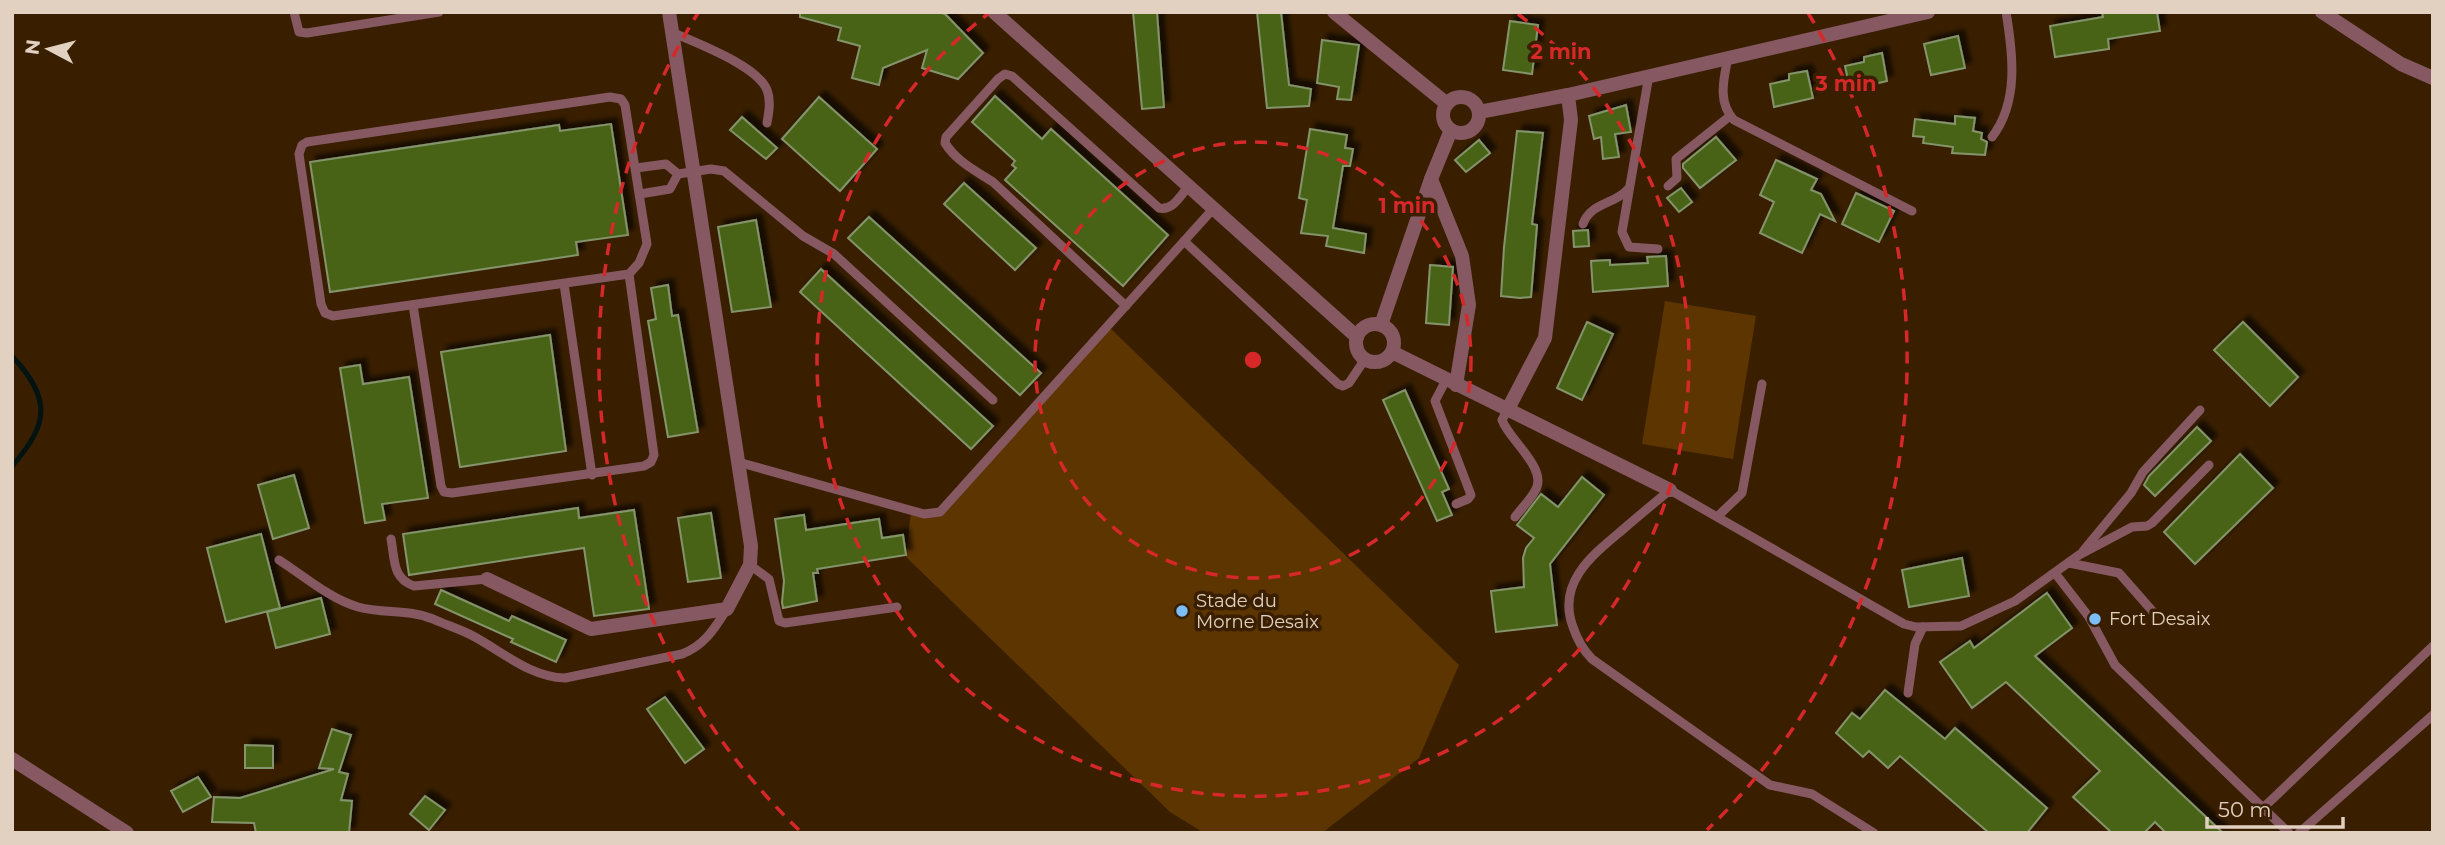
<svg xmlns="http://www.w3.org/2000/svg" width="2445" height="845" font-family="Montserrat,sans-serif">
	<defs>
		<filter id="shadow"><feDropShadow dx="6" dy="-6" stdDeviation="2" flood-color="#0009"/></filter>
	</defs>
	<rect width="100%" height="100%" fill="#391f00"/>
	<g fill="#5c3500">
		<path d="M1665,301L1756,316L1733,459L1642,444Z"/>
		<path d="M1108,326L1459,665L1419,758L1322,833H1204L1170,812L906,557L911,511L934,514Z"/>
	</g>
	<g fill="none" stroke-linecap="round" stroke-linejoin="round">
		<path stroke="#021311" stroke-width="5" d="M12,356C52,399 49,424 12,466"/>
	</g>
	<g fill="#4a6416" stroke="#84946c" stroke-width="2" filter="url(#shadow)">
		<path d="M800,12H938L945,14L983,53L958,79L922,68L927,50L883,68L879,85L852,78L860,46L838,40L841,28L800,17Z"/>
		<path d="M1133,12H1157L1164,107L1142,109Z"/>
		<path d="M1257,12H1281L1289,85L1311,89L1309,106L1267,108Z"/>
		<path d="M2102,12H2157L2160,31L2108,39L2109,49L2055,57L2050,26L2103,17Z"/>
		<path d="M1510,21L1538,25L1532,74L1503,70Z"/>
		<path d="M1958,36L1965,68L1931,75L1924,44Z"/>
		<path d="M1322,40L1359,45L1351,100L1337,99L1339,87L1317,83Z"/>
		<path d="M1882,53L1887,81L1850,90L1845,66L1864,62V57Z"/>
		<path d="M1807,71L1813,98L1774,107L1770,84L1789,80V74Z"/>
		<path d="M995,96L1042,139L1051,129L1168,235L1123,286L1005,180L1016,168L1012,165L1015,161L972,122Z"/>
		<path d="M819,97L877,149L840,191L782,139Z"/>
		<path d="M1626,105L1631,132L1615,134L1619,157L1603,159L1601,137L1594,139L1589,116Z"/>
		<path d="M1955,116L1975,118L1973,131L1982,133L1981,139L1987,142L1985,155L1952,153L1953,147L1923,143L1924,137L1913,136L1915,119L1955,124Z"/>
		<path d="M742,117L777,148L766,159L730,130Z"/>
		<path d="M611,124L628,235L576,242L578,255L330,292L310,162L559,125L560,131Z"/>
		<path d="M1310,129L1347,135L1345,148L1353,149L1350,166H1343L1333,228L1366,234L1364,253L1326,246L1328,236L1301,233L1307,200L1299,198Z"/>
		<path d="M1517,131L1543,133L1532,224L1537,225L1531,297L1520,298L1501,296L1504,247Z"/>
		<path d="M1716,137L1736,160L1700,188L1683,168V164Z"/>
		<path d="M1479,140L1490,153L1466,172L1455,160Z"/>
		<path d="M1776,160L1817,179L1811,190L1821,194L1835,221L1820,214L1802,253L1760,233L1774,202L1760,195Z"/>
		<path d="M964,183L1036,248L1015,270L944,204Z"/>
		<path d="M1681,188L1692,202L1679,212L1667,198Z"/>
		<path d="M1856,193L1894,211L1879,242L1842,224Z"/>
		<path d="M869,217L1041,373L1020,395L848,238Z"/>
		<path d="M756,220L771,307L732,312L718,227Z"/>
		<path d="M1588,230L1589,246L1574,247L1573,231Z"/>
		<path d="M1666,256L1668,286L1593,292L1591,261L1610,260V265L1648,263L1647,257Z"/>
		<path d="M1430,265L1453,267L1449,325L1426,323Z"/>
		<path d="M821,269L993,426L971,449L800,292Z"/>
		<path d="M668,285L672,316L678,315L698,432L668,437L648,321L656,319L651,288Z"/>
		<path d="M1587,322L1613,334L1582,400L1557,388Z"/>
		<path d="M2243,322L2298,377L2270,406L2214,350Z"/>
		<path d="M550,335L566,451L460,467L441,352Z"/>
		<path d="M360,365L363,384L409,377L428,498L382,504L385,520L365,523L340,368Z"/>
		<path d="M1405,390L1449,489L1442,492L1452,515L1437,521L1383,400Z"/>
		<path d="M2197,427L2211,441L2155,496L2144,485L2149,476Z"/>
		<path d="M2240,454L2273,488L2195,564L2164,532Z"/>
		<path d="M294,475L309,528L273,539L258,485Z"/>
		<path d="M1582,477L1604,495L1550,564L1557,625L1496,632L1491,591L1524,587L1523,558L1526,548L1534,538L1517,525L1541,494L1558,507Z"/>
		<path d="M578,508L579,518L634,510L649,609L594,616L584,548L409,575L403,534Z"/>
		<path d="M711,513L721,578L688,582L678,518Z"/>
		<path d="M804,515L806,530L879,519L882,538L903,535L906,555L817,569L818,573H813L817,601L783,608L782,602L784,581L775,519Z"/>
		<path d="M261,534L280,608L226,622L207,548Z"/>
		<path d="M1962,558L1969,596L1909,607L1902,570Z"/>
		<path d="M441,590L509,621L512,616L566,640L556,662L511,642L513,639L435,604Z"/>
		<path d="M2047,593L2072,628L2035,656L2223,833H2166L2155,822L2144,833H2112L2073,797L2100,771L2006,682L1972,708L1940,662L1970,641L1974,648Z"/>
		<path d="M321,598L330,634L276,648L267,612Z"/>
		<path d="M1885,690L1945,739L1955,728L2047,808L2027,833H1989L1900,756L1888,768L1869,751L1863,757L1836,733L1852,713L1860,719Z"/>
		<path d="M665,697L704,749L685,763L647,709Z"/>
		<path d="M332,729L351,735L339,772L348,774L341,800L352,801L349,833H256L254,823L212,822L214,797L240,798L334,769L319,768Z"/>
		<path d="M245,745L273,746V768H245Z"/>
		<path d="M198,777L211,797L183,812L171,791Z"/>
		<path d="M425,796L445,810L429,830L410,814Z"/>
	</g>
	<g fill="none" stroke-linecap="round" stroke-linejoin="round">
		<g stroke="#865962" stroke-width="9">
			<path d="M294,12L299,32L307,33L439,12"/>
			<path d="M672,32C695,43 757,65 767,90C771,100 769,112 767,123"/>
			<path d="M1728,57C1724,78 1717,102 1734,120L1912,211"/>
			<path d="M1649,75L1622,232L1629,247L1658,249"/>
			<path d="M610,97L621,99L625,105L647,244L639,263L629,274L333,316L325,313L321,304L299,154L302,145L307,142Z"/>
			<path d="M1992,137C2019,102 2013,54 2006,12"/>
			<path d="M636,168L666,164L678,174"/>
			<path d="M678,174L711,169L724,171L803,236L834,254L993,400"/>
			<path d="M1668,186L1677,178L1676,159L1730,116"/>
			<path d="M640,194L670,189L678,174"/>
			<path d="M1583,224C1591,202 1615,205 1629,188"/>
			<path d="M1184,241L1338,384L1343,386L1349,383L1365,359"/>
			<path d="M564,284L592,475"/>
			<path d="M413,305L441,486L444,492L452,493L644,466L651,462L654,455L629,274"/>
			<path d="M1126,306L993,182C976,171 957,162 945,143L946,137L998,79L1005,74L1012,76L1159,208C1173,211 1180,196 1188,187"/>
			<path d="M1446,380L1435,401L1471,495L1468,499L1456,504"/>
			<path d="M1508,409L1502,420C1509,440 1549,469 1535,491C1530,500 1521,509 1515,517"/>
			<path d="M738,462L924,514L940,512L1213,209"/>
			<path d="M1718,516L1742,493L1762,384"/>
			<path d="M391,539C395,560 392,578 414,586L487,579"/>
			<path d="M2083,551L2131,493L2143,472L2200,410"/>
			<path d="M279,560C304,576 330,599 358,607C383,614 409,609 433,619C446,625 460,629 473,636C503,652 530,677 565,678L682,654C705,645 714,629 727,609"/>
			<path d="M2069,563L2119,573L2155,614"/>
			<path d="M750,565L769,579L779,621L785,623L897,607"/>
			<path d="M2055,573L2089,617L2115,665L2289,833"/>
			<path d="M1908,693L1915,644L1923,627"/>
			<path d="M2263,808L2433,646"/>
			<path d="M1874,833L1812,794L1770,785L1592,659C1583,650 1577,639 1573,627C1557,584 1590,557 1620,532C1636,518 1653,504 1670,490L1904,624L1916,627L1961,626L2015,601L2079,555L2132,527L2147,526L2152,523L2209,465"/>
			<path d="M2299,833L2433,715"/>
		</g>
		<g stroke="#865962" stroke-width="14">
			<path d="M994,12L1357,337"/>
			<path d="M1334,12L1447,104"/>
			<path d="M2322,12L2401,64L2433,78"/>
			<circle cx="1461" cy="115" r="18"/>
			<path d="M1479,112L1568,95L1928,12"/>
			<path d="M1431,179L1462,256L1469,305L1456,385"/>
			<circle cx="1375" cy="343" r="19"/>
			<path d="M1381,325L1431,179L1451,130"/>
			<path d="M1392,352L1670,490"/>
			<path d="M1508,409L1545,338L1571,120L1568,95"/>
			<path d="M487,579L591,629L727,609L750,565L751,546L669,12"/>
			<path d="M12,759L127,833"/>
		</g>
	</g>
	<g fill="none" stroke="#d62828" stroke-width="3.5" stroke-dasharray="12 9">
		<circle cx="1253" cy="360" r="218"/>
		<path d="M1518 14A436 436 0 1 1 988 14"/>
		<path d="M799 830A654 654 0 0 1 698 13M1808 13A654 654 0 0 1 1707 830"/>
	</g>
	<g fill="#7cbef9" stroke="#391f00" stroke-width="2.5">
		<circle cx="1182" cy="611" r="7"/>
		<circle cx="2095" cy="619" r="7"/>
	</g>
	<g text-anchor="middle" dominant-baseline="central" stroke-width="7" stroke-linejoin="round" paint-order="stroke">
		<g font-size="18" fill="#e2d1c0" stroke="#391f00" text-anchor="start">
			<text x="1196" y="601">Stade du<tspan x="1196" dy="21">Morne Desaix</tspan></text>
			<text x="2109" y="619">Fort Desaix</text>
		</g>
	</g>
	<circle cx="1253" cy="360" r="10" fill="#d62828" stroke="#391f00" stroke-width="3.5"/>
	<g font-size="21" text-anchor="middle" font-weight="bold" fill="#d62828" stroke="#391f00" stroke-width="7" stroke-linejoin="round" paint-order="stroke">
		<text x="1561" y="59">2 min</text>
		<text x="1846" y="91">3 min</text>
		<text x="1407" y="213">1 min</text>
	</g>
	<rect width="2445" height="845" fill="none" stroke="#e2d1c0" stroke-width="28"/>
	<g transform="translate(49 49) rotate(277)" stroke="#391f00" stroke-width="5" paint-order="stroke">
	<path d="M0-5L12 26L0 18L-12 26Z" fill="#e2d1c0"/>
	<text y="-10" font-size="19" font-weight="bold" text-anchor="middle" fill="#e2d1c0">N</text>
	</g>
	<path d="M2207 817v10h136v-10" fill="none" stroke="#e2d1c0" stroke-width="3.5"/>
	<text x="2218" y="817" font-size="21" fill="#e2d1c0" stroke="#391f00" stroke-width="5" paint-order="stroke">50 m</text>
</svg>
